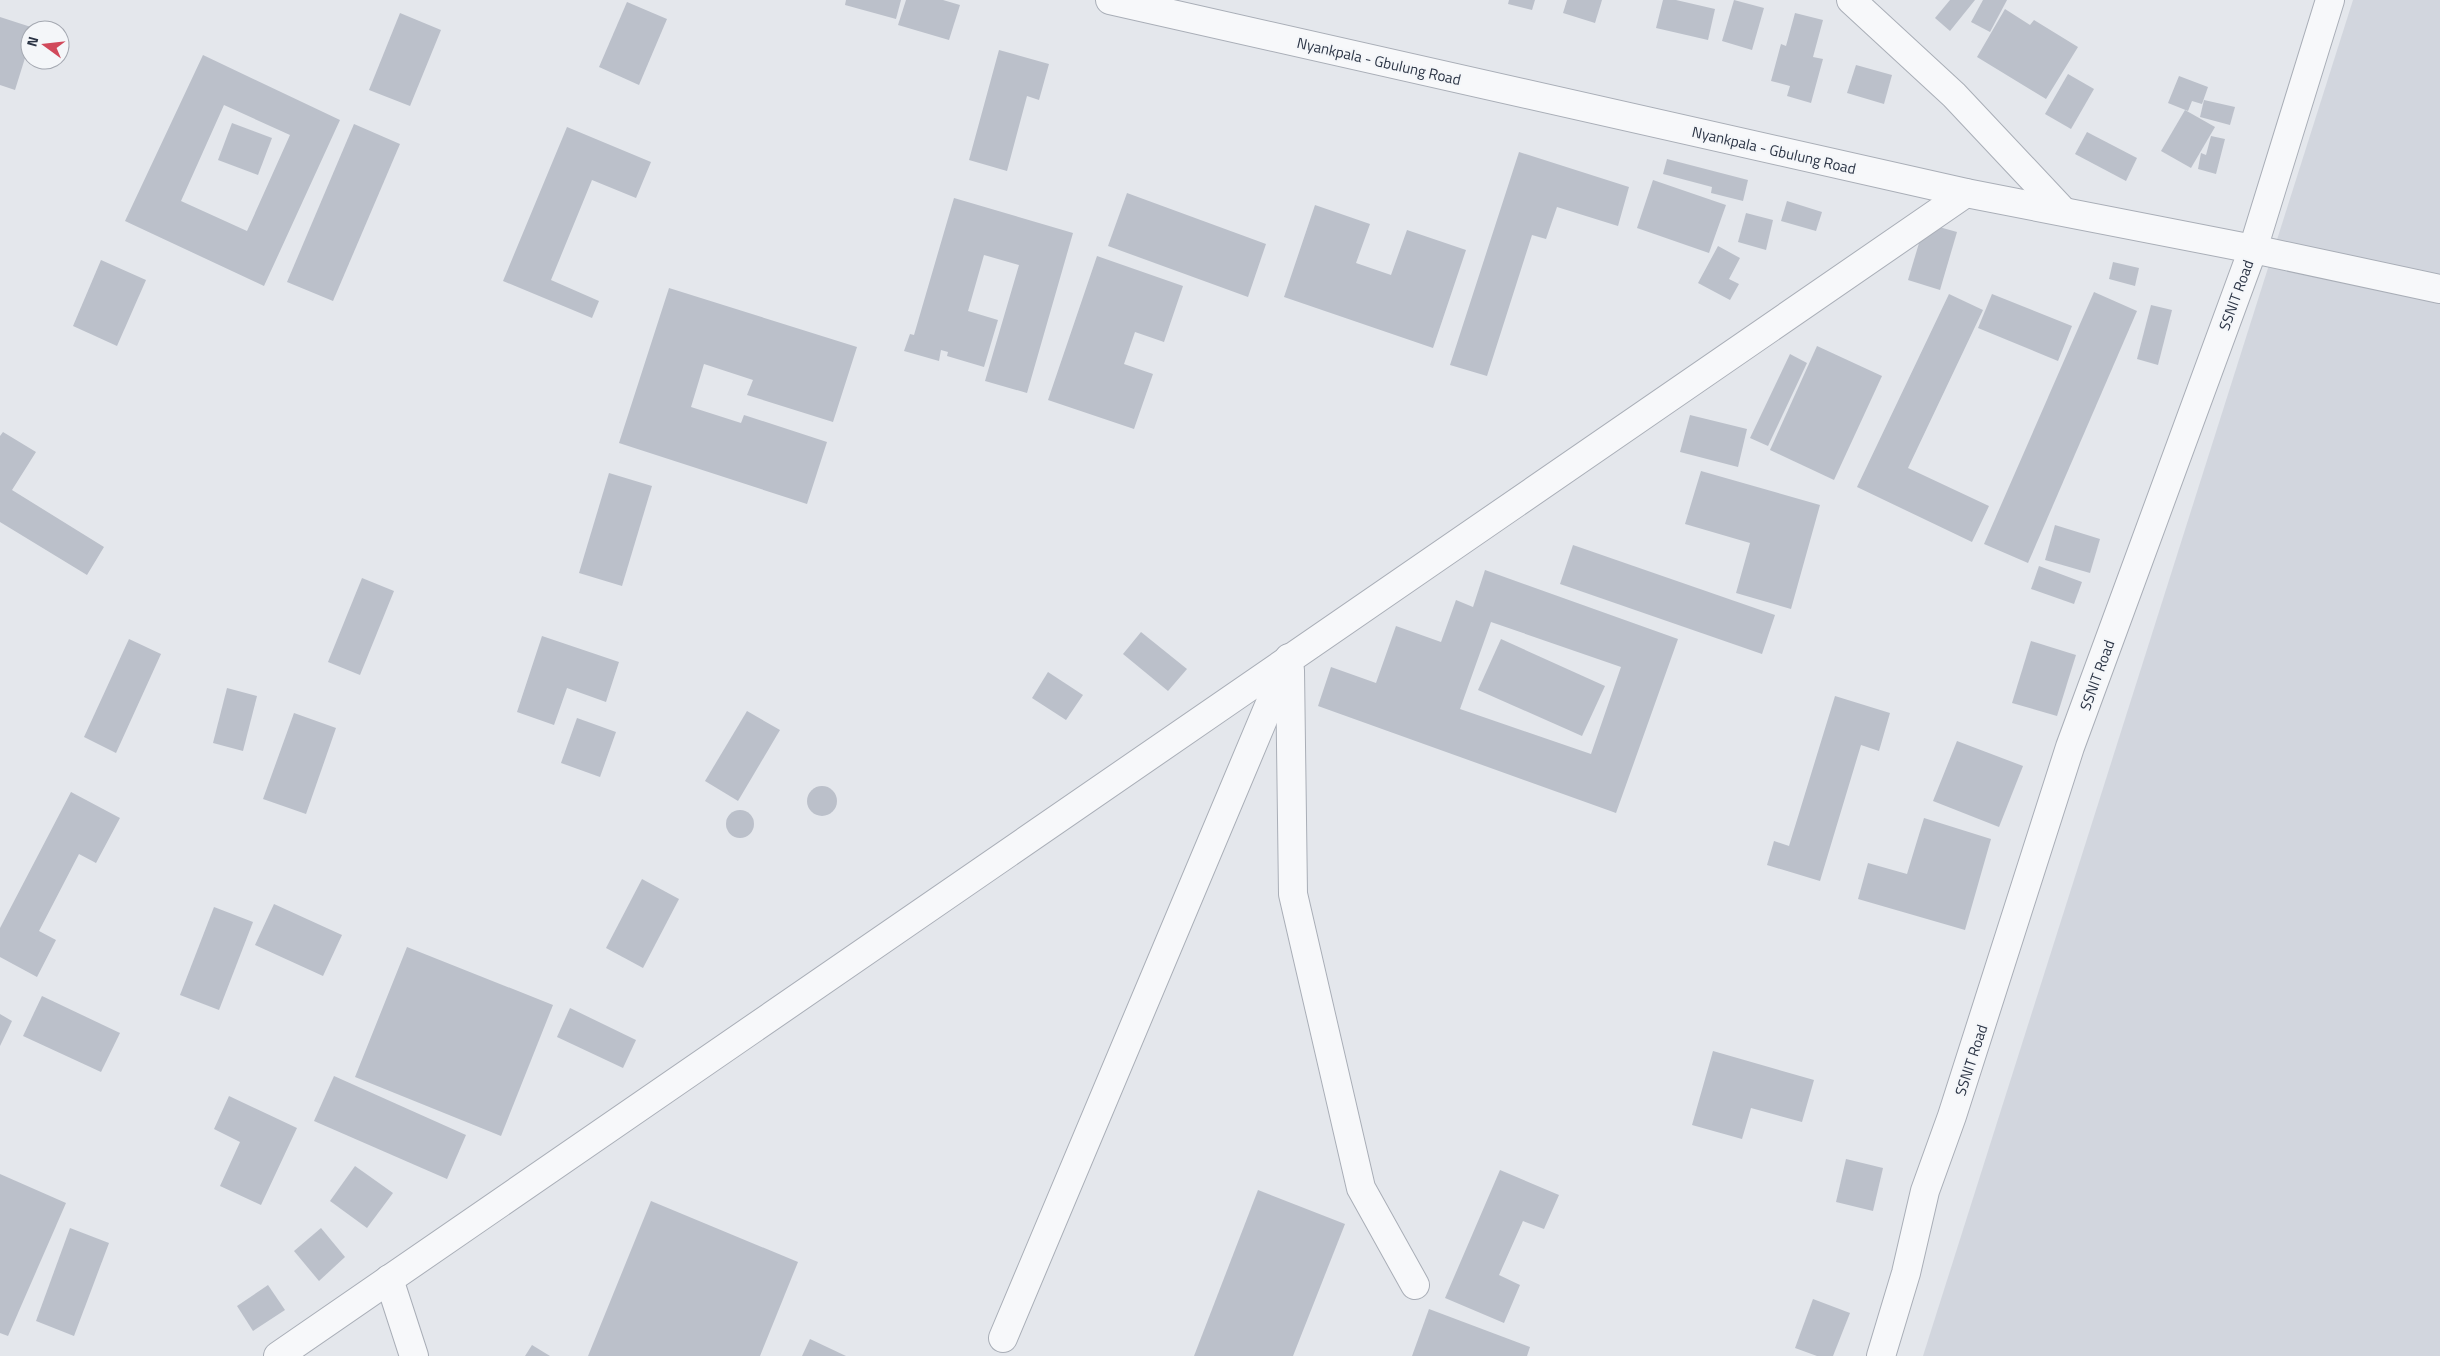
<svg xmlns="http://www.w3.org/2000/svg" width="2440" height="1356" font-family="'Titillium Web',sans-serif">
	<rect width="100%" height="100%" fill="#e4e7ec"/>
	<path fill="#d2d6de" d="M2353,0H2440V1356H1923Z"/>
	<g fill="#bbc0ca" fill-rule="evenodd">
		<path d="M846,0H901L896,19L845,5Z"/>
		<path d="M906,0H943L960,5L949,40L898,25Z"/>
		<path d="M1509,0H1535L1532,10L1508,4Z"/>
		<path d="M1567,0H1602L1595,23L1563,13Z"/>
		<path d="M1663,0H1676L1715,9L1708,40L1656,28Z"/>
		<path d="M1734,0L1764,8L1752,50L1722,41Z"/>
		<path d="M1950,0H1975L1950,31L1935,18Z"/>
		<path d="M1983,0H2007L1990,32L1971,22Z"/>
		<path d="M627,2L667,19L639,85L599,67Z"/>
		<path d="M2005,9L2030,25L2034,20L2078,47L2046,99L1977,57Z"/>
		<path d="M400,13L441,30L410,106L369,90Z"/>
		<path d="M1795,13L1823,20L1813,57L1823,59L1811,103L1787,96L1790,86L1771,81L1781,44L1786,46Z"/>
		<path d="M0,17L34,28L30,30V42L15,90L0,85Z"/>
		<path d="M999,50L1049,64L1039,100L1027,96L1007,171L969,160Z"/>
		<path d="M203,55L340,120L264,286L125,221ZM224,105L290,135L247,231L181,201Z"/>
		<path d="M1856,65L1892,75L1884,104L1847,93Z"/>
		<path d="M2068,74L2094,89L2071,129L2045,114Z"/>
		<path d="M2179,76L2208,87L2202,104L2192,101L2188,111L2168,103Z"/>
		<path d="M2204,100L2235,107L2230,125L2200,117Z"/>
		<path d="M2185,110L2215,127L2191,168L2161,151Z"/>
		<path d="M232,123L272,138L258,175L218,160Z"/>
		<path d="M354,124L400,144L333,301L287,282Z"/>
		<path d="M567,127L651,162L636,198L592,180L551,280L599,301L592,318L503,281Z"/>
		<path d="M2087,132L2137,158L2126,181L2075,154Z"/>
		<path d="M2211,136L2225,139L2216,174L2198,169L2201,153L2206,155Z"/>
		<path d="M1519,152L1629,187L1618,226L1557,207L1546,239L1532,235L1487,376L1450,365Z"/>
		<path d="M1667,159L1748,180L1743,201L1711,193L1712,187L1663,174Z"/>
		<path d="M1653,180L1726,205L1709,253L1637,228Z"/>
		<path d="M1127,193L1266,244L1248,297L1108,246Z"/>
		<path d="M954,198L1073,233L1027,393L985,381L1019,265L984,255L968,311L998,320L984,367L947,356L948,352L941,350L939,361L904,351L910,334L914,335Z"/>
		<path d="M1787,201L1822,212L1816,231L1781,221Z"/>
		<path d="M1315,205L1370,224L1356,263L1391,275L1407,230L1466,250L1433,348L1284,297Z"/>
		<path d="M1746,213L1773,220L1766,250L1738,242Z"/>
		<path d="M1925,223L1957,232L1940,290L1908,280Z"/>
		<path d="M1718,246L1740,258L1729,279L1739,284L1730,300L1698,283Z"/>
		<path d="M1097,256L1183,286L1164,342L1135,332L1124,364L1153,374L1134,429L1048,400Z"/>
		<path d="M101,260L146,280L117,346L73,326Z"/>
		<path d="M2113,262L2139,268L2135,286L2109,279Z"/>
		<path d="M669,288L857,347L833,422L747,395L753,380L704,364L691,407L741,423L744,415L827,442L807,504L619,443Z"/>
		<path d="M2094,292L2137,311L2028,563L1984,544Z"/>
		<path d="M1949,294L1983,310L1908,468L1989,506L1972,542L1857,487Z"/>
		<path d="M1992,294L2072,326L2058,361L1978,328Z"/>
		<path d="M2151,305L2172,310L2158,365L2137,359Z"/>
		<path d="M1817,346L1882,376L1834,480L1770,450Z"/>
		<path d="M1790,354L1807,363L1768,446L1750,438Z"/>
		<path d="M1690,415L1747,429L1738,467L1680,452Z"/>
		<path d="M3,432L36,452L12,490L104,547L87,575L0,522V436Z"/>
		<path d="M1701,471L1820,505L1791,609L1736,593L1750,543L1685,524Z"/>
		<path d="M609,473L652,486L622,586L579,573Z"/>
		<path d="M2055,525L2100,539L2090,573L2045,560Z"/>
		<path d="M1573,545L1775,615L1762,654L1560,584Z"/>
		<path d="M2039,566L2082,582L2074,604L2031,589Z"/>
		<path d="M1485,570L1678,639L1616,813L1318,706L1331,667L1376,683L1396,626L1441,642L1456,600L1473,607ZM1491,622L1621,667L1591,754L1460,709Z"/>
		<path d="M362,578L394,591L360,675L328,662Z"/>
		<path d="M1141,632L1187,669L1168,691L1123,654Z"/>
		<path d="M542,636L619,662L606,702L567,688L554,725L517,712Z"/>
		<path d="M129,639L161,654L116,753L84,737Z"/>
		<path d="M1501,639L1605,686L1582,736L1478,690Z"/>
		<path d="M2031,641L2076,655L2057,716L2012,703Z"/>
		<path d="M1048,672L1083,695L1066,720L1032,698Z"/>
		<path d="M227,688L257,696L243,751L213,743Z"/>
		<path d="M1835,696L1890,713L1879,751L1861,745L1820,881L1767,865L1774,841L1789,846Z"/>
		<path d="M747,711L780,730L738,801L705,781Z"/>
		<path d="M294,713L336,728L306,814L263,799Z"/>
		<path d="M577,718L616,732L600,777L561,763Z"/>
		<path d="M1957,741L2023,766L1999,827L1933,801Z"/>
		<circle cx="822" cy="801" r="15"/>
		<path d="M71,792L120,818L96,863L79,854L39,931L56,940L37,977L0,957V928Z"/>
		<circle cx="740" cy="824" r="14"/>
		<path d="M1924,818L1991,839L1965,930L1858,899L1868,863L1907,874Z"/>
		<path d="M642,879L679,899L643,968L606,948Z"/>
		<path d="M274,904L342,935L323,976L255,945Z"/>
		<path d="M214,907L253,922L219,1010L180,995Z"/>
		<path d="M407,947L553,1005L501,1136L355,1077Z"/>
		<path d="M42,996L120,1033L101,1072L23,1036Z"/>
		<path d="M570,1008L636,1040L623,1068L557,1037Z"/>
		<path d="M0,1014L12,1021L0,1046Z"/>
		<path d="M1713,1051L1814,1080L1802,1122L1751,1108L1742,1139L1692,1125Z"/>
		<path d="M334,1076L466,1135L447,1179L314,1121Z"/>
		<path d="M229,1096L297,1128L261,1205L220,1186L240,1142L214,1129Z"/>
		<path d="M1846,1159L1883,1168L1873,1211L1836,1202Z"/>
		<path d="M355,1166L393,1193L367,1228L330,1201Z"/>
		<path d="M1500,1170L1559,1195L1544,1229L1523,1221L1499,1275L1520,1285L1504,1323L1445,1298Z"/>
		<path d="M0,1174L66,1203L8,1336L0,1333Z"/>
		<path d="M1258,1190L1345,1224L1293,1356H1194Z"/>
		<path d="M651,1201L798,1262L760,1356H588Z"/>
		<path d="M70,1228L109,1243L74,1336L36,1321Z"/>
		<path d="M321,1228L345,1257L319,1281L294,1251Z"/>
		<path d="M268,1285L285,1310L253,1331L237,1306Z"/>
		<path d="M1813,1299L1850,1313L1833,1356H1817L1795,1348Z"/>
		<path d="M1429,1309L1530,1347L1527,1356H1412Z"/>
		<path d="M810,1339L846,1356H802Z"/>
		<path d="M532,1345L550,1356H525Z"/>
	</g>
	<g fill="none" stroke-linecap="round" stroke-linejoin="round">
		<defs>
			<g id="minor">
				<path d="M1110,0L1966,193L2253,249L2440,289"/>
				<path d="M1851,0L1954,95L2063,211"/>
				<path d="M1290,670L1293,894L1361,1188L1415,1285"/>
				<path d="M389,1279L414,1356"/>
				<path d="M1003,1338L1289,658"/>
				<path d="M278,1356L1966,193"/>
				<path d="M1881,1356L1906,1273L1925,1191L1952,1116L2070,747L2253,249L2330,0"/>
			</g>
		</defs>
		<use href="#minor" stroke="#a9aeb7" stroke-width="30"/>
		<use href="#minor" stroke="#f7f8fa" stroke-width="28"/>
	</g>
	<g text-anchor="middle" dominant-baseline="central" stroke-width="4" stroke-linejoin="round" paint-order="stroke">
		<g font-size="15" fill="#2b3445" stroke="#f4f6f9">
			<text transform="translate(1379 61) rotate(13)">Nyankpala - Gbulung Road</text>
			<text transform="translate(1774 150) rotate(13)">Nyankpala - Gbulung Road</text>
			<text transform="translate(2236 295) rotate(-70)">SSNIT Road</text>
			<text transform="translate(2097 675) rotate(-70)">SSNIT Road</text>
			<text transform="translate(1971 1060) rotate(-72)">SSNIT Road</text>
		</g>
	</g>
	<g transform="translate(45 45) rotate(285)"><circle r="24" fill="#f4f6f9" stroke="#a4a8b1"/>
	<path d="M0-4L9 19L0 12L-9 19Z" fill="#d1495b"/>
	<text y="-8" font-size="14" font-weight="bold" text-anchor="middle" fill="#2b3445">N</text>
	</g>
</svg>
